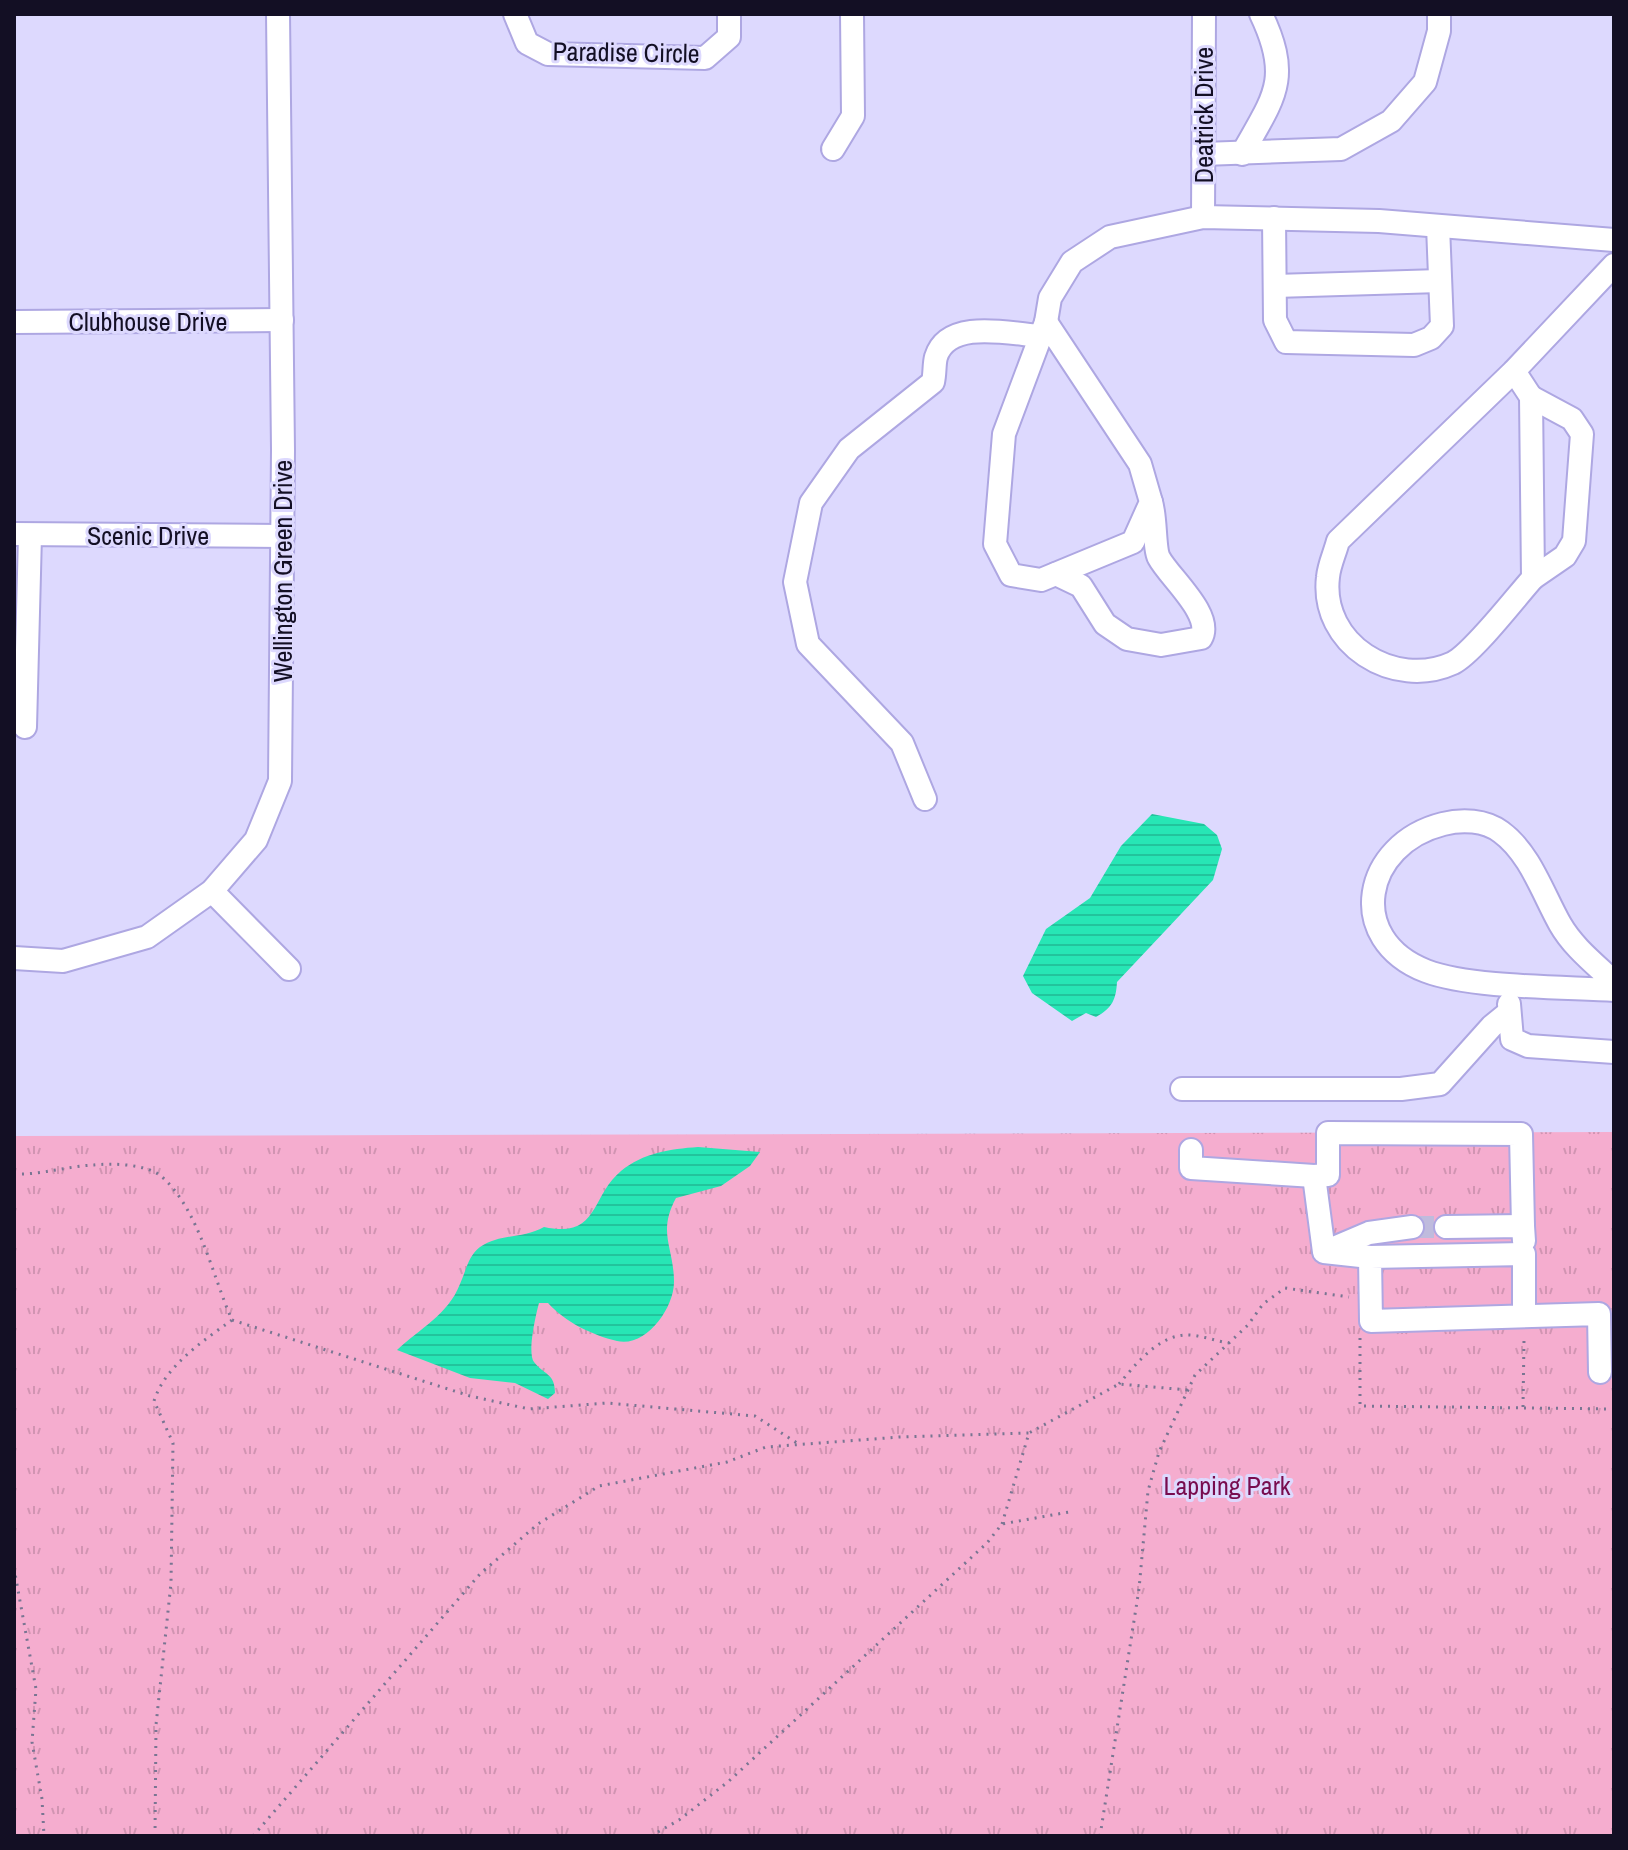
<svg xmlns="http://www.w3.org/2000/svg" width="1628" height="1850" font-family="'Archivo Narrow',sans-serif">
	<defs>
		<pattern id="grass-tufts" width="24" height="20" patternUnits="userSpaceOnUse" patternTransform="scale(2)"><rect width="24" height="20" fill="#f5adcf"/><path d="M3 7l-1-3M5 7V3M7 7l1-3M15 17l-1-3M17 17v-4M19 17l1-3" fill="none" stroke="#d194b2"/></pattern>
		<pattern id="water-rules" width="6" height="5" patternUnits="userSpaceOnUse" patternTransform="scale(2)"><rect width="6" height="5" fill="#27e6b5"/><path d="M0 2.5h6" fill="none" stroke="#22c49c"/></pattern>
	</defs>
	<rect width="100%" height="100%" fill="#ddd9fe"/>
	<path fill="url(#grass-tufts)" d="M1614,1132V1836H14V1136Z"/>
	<g fill="url(#water-rules)">
		<path d="M1152,814L1204,824L1217,835L1222,849L1213,880L1117,982C1116,1000 1112,1008 1096,1017L1086,1013L1072,1021L1032,993L1023,976L1046,929L1090,898L1121,846Z"/>
		<path d="M698,1147L760,1152L750,1166L721,1186L676,1198C657,1233 674,1247 674,1282C674,1309 645,1348 617,1341C592,1335 565,1322 548,1303H539C536,1314 527,1353 534,1362C544,1375 555,1373 555,1393L548,1399L515,1383L470,1378L397,1350C419,1329 448,1315 460,1284C466,1271 468,1256 480,1247C501,1233 523,1239 544,1227C599,1239 590,1197 621,1171C643,1153 670,1149 698,1147Z"/>
	</g>
	<g fill="none" stroke-linecap="round" stroke-linejoin="round">
		<path stroke="#bfbbdd" stroke-width="22" stroke-dasharray="22 11" stroke-linecap="butt" d="M1412,1227H1446"/>
		<defs>
			<g id="minor">
				<path d="M515,14L527,43L548,54L705,58L729,37V14"/>
				<path d="M833,149L853,116L852,14"/>
				<path d="M1203,154L1341,149L1391,121L1425,82L1439,31V14"/>
				<path d="M1242,154C1274,97 1292,79 1261,14"/>
				<path d="M1203,217L1204,14"/>
				<path d="M1274,218L1275,320L1286,342L1414,345L1431,338L1442,326L1438,226"/>
				<path d="M1275,286L1440,281"/>
				<path d="M14,322L282,320"/>
				<path d="M1046,322L1140,464L1151,502L1133,542L1041,580L1011,575L995,544L1004,434Z"/>
				<path d="M1046,322L1050,298L1072,262L1110,237L1203,217L1379,221L1614,240"/>
				<path d="M1514,371L1531,397L1533,578C1515,598 1473,653 1453,663C1394,690 1320,644 1328,577C1329,565 1335,553 1338,541L1514,371L1614,265"/>
				<path d="M1531,397L1572,419L1582,434L1574,541L1565,556L1533,578"/>
				<path d="M14,534L283,536"/>
				<path d="M1056,574L1081,586L1105,624L1127,639L1161,645L1201,638C1214,615 1169,577 1159,558C1154,549 1156,517 1151,502"/>
				<path d="M25,727L30,535"/>
				<path d="M925,799L902,743L808,644L795,582L811,503L849,449L933,382C935,374 934,364 936,357C948,318 1011,334 1041,336"/>
				<path d="M212,891L289,969"/>
				<path d="M14,958L63,961L147,937L212,891L256,840L280,781L283,450L278,14"/>
				<path d="M1614,982C1595,964 1573,947 1560,924C1543,894 1530,853 1501,832C1485,820 1462,819 1443,824C1363,844 1344,939 1426,971C1470,988 1564,987 1614,990"/>
				<path d="M1509,1004L1512,1039L1528,1046L1614,1052"/>
				<path d="M1182,1089H1401L1440,1084L1492,1026L1508,1013"/>
				<path d="M1191,1150V1168L1314,1176L1328,1175V1133L1521,1134L1523,1226"/>
				<path d="M1314,1176L1324,1252L1370,1257"/>
				<path d="M1446,1227L1523,1226L1524,1241"/>
				<path d="M1329,1250L1369,1233L1412,1227"/>
				<path d="M1524,1315V1254L1370,1257L1371,1321L1599,1314L1600,1372"/>
			</g>
		</defs>
		<use href="#minor" stroke="#aea7e2" stroke-width="26"/>
		<g stroke="#797592" stroke-width="3" stroke-dasharray="2 6" stroke-linecap="butt">
			<path d="M14,1174C41,1175 68,1166 94,1165C112,1163 146,1164 161,1176C199,1209 212,1275 232,1320"/>
			<path d="M232,1320L470,1396L529,1409L607,1403L755,1416L797,1443"/>
			<path d="M1360,1338V1406L1614,1409"/>
			<path d="M1119,1384C1135,1365 1157,1337 1184,1335C1198,1334 1215,1341 1229,1343"/>
			<path d="M1523,1407L1524,1339"/>
			<path d="M1002,1524L1029,1433L1119,1384L1188,1390"/>
			<path d="M14,1568L36,1689L32,1742L42,1799L44,1836"/>
			<path d="M155,1836L156,1725L171,1583L173,1443L154,1401C165,1366 203,1341 232,1320"/>
			<path d="M253,1836L480,1574L538,1524L599,1486L727,1462L766,1447L900,1437L1029,1433"/>
			<path d="M651,1836L679,1820L729,1781L987,1543L1002,1524L1069,1512"/>
			<path d="M1100,1836L1139,1589L1148,1491L1159,1452L1195,1375L1248,1325L1263,1304L1285,1288L1349,1297"/>
		</g>
		<use href="#minor" stroke="#fff" stroke-width="22"/>
	</g>
	<g text-anchor="middle" dominant-baseline="central" stroke-width="6" stroke-linejoin="round" paint-order="stroke">
		<g font-size="26" fill="#130f24" stroke="#ddd9fe">
			<text transform="translate(626 52) rotate(1)">Paradise Circle</text>
			<text transform="translate(1203 115) rotate(-90)">Deatrick Drive</text>
			<text x="148" y="321">Clubhouse Drive</text>
			<text x="148" y="535">Scenic Drive</text>
			<text transform="translate(282 571) rotate(-90)">Wellington Green Drive</text>
		</g>
		<g font-size="26" fill="#780c4f" stroke="#ddd9fe">
			<text x="1227" y="1485">Lapping Park</text>
		</g>
	</g>
	<rect width="1628" height="1850" fill="none" stroke="#130f24" stroke-width="32"/>
</svg>
